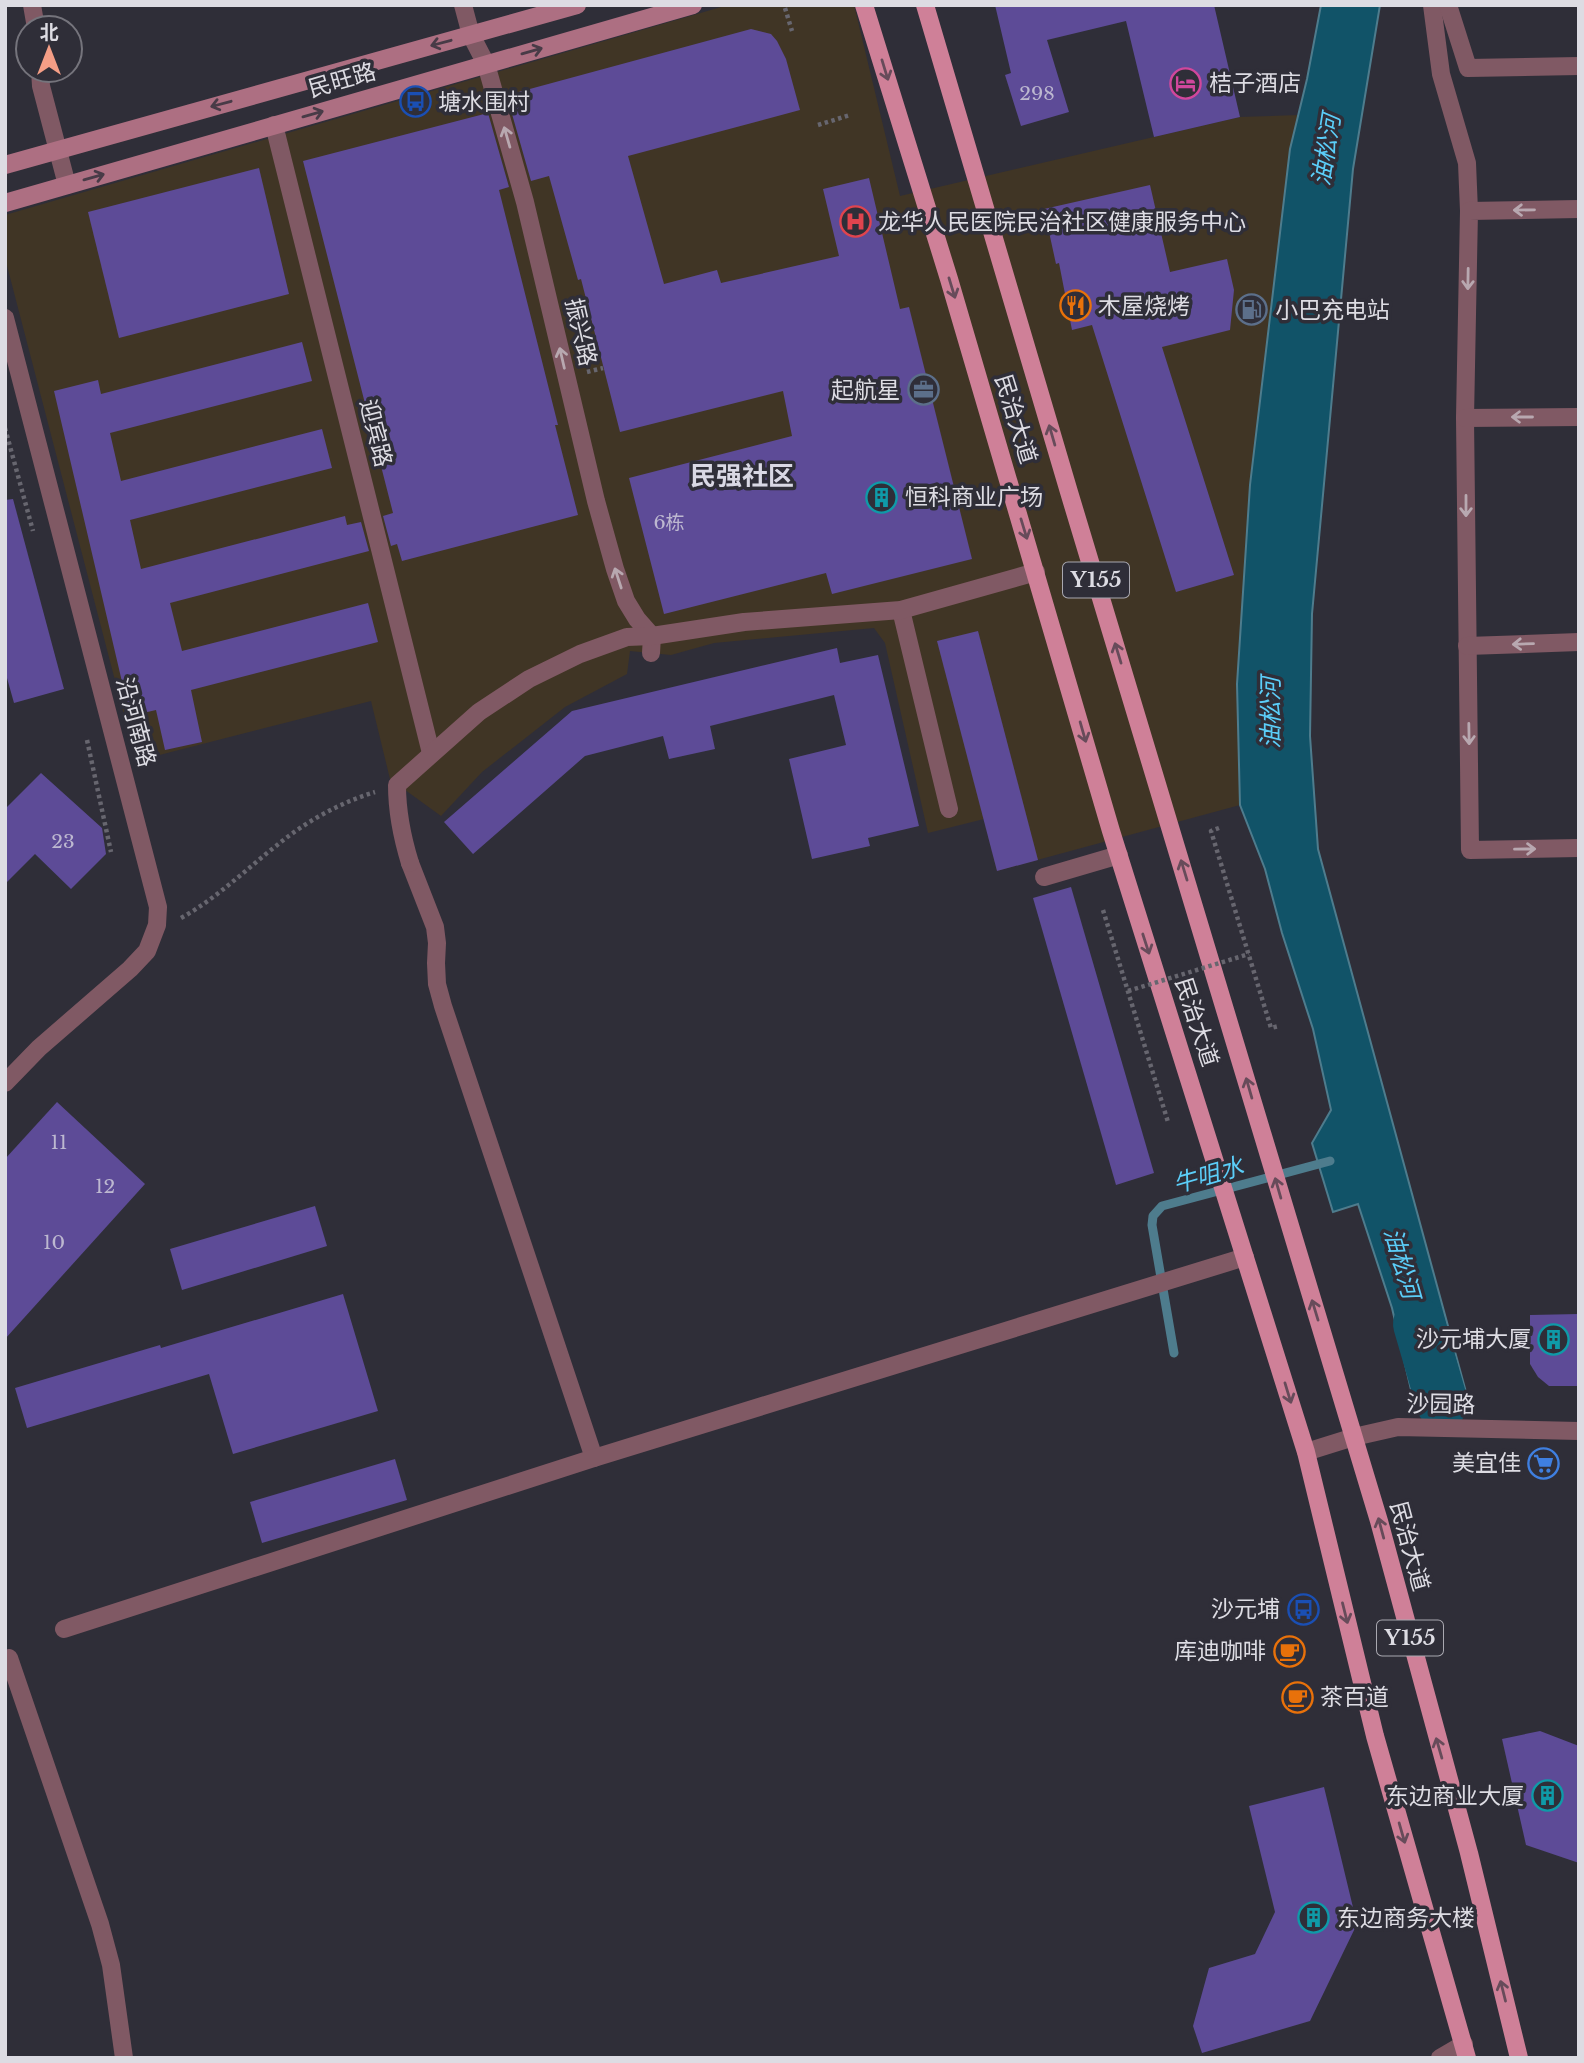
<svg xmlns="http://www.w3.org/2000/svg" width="1584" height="2063" font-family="'Libre Baskerville','Noto Sans SC',serif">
	<rect width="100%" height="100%" fill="#2f2e38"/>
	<path fill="#403525" d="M728,5H854L900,196L1240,117L1299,115L1290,149L1250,485L1237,684L1240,805L997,871L984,819L928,833L885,643L874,628L714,643L671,655L630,651L627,674L565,707L482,772L441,816L390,779L371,701L136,761L5,258V215Z"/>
	<path fill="#115368" stroke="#4e7c8d" stroke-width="2" d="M1321,5H1380L1353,169L1312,614L1310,736L1318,849L1466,1392L1412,1394L1392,1308L1358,1204L1333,1212L1312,1143L1331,1110L1313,1029L1282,933L1265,869L1240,805L1237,684L1250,485L1290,149L1307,79Z"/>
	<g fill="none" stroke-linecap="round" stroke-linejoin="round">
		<path stroke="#4e7c8d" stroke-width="9" d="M1174,1353L1152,1225L1153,1216L1162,1206L1330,1161"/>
		<path stroke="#115368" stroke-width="52" d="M1419,1324L1442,1403"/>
	</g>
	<g fill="#5d4b97">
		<path d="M995,5H1214L1240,117L1154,137L1126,21L1047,40L1069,112L1021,126L1005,75L1011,73Z"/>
		<path d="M751,29L771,34L777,41L786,59L800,110L628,156L664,284L717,270L721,283L839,256L823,189L869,178L900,309L909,307L972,559L832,594L826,573L664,614L629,478L792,436L783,391L620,432L581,279L578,280L549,176L531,181L510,107L518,105L515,93Z"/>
		<path d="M488,113L509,187L499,190L558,425H555L578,515L402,561L397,544L391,546L383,516L393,513L303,161Z"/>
		<path d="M259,168L289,294L119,338L88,212Z"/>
		<path d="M1150,185L1170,272L1227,259L1234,290L1230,330L1162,347L1234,575L1176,592L1092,325L1072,330L1059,263L1056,264L1044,209Z"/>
		<path d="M302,342L312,381L110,433L121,481L322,429L332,468L130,520L141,569L345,516L347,525L361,522L369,551L170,603L182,651L368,603L378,642L191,690L202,742L165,750L156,710L130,716L54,391L98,380L101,394Z"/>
		<path d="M13,499L64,689L14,703L5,671V500Z"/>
		<path d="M978,631L1038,860L997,871L937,641Z"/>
		<path d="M837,648L840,663L878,655L919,826L868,838L870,846L812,859L789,759L846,745L834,695L710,726L715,749L669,759L663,736L585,756L473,854L444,822L572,711Z"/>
		<path d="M41,773L102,828L106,854L71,889L35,854L5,884V809Z"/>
		<path d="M1071,887L1154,1173L1116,1185L1033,898Z"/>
		<path d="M57,1102L145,1184L5,1339V1159Z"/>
		<path d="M315,1206L327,1246L182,1290L170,1249Z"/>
		<path d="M343,1294L378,1411L233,1454L209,1374L27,1428L15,1388L160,1345L161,1348Z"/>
		<path d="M1579,1314V1386H1549L1538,1377L1530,1364V1315Z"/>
		<path d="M395,1459L407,1500L262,1543L250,1502Z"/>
		<path d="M1540,1731L1579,1746V1863L1526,1845L1502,1739Z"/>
		<path d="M1324,1787L1357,1924L1310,2021L1202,2053L1193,2026L1209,1968L1255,1954L1275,1912L1249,1806Z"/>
	</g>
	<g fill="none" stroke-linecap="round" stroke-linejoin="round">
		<g stroke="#67666f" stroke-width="4.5" stroke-dasharray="3.5 3.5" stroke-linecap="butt">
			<path d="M785,8L792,31"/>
			<path d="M818,125L850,115"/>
			<path d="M587,372L603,368"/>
			<path d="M5,428L33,531"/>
			<path d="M87,740L111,852"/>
			<path d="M1219,828L1211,831L1271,1028L1279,1026"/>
			<path d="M1103,910L1168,1122"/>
			<path d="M181,918C217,898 244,871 276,846C305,822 339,803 375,792"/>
		</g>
		<g stroke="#805964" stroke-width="18">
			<path d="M1432,5L1441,74L1467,163L1469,211"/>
			<path d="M1448,5L1468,68L1579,66"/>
			<path d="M651,653L652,636"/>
			<path d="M410,863L435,927L437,943L436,963L437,984L443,1006L594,1458"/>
			<path d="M1044,877L1119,855"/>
		</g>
		<g stroke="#805964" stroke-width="18">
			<path d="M32,5L36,28"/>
			<path d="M463,5L471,35L486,64L525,202L596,501L615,569L626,601L637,619L652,636"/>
			<path d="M40,70L41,86L67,185"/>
			<path d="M274,125L431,753"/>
			<path d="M1579,209L1469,211L1465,418L1470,850L1579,848"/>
			<path d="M5,318L158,907L157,925L147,951L130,969L39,1048L5,1083"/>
			<path d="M1465,418L1579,417"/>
			<path d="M901,610L949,809"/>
			<path d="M1467,646L1579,642"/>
			<path d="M410,863C402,837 397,813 397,785L479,712L529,679L580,654L627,637L652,636L744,622L901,610L1036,572"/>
			<path d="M1306,1452L1354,1437L1398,1427L1579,1431"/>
			<path d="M64,1629L594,1458L1245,1257"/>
			<path d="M9,1658L100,1924L111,1965L124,2058"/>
		</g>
		<path stroke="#805964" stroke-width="18" d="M1440,2058L1464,2044"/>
		<g stroke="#ad6f82" stroke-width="18">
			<path d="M5,165L577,5"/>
			<path d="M5,203L693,5"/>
		</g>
		<g stroke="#cf8098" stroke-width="18">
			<path d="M864,5L949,279L1111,831L1306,1452L1375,1736L1467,2058"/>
			<path d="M925,5L1069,492L1379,1521L1469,1853L1519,2058"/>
		</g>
		<path stroke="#67666f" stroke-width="4.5" stroke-dasharray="3.5 3.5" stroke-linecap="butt" d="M1128,991L1249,954"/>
	</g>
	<defs><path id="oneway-shaft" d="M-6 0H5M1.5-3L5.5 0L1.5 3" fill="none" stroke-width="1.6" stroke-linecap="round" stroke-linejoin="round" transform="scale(1.75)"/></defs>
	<g stroke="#483b47">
		<use href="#oneway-shaft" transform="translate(441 43) rotate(165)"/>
		<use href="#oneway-shaft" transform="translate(532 51) rotate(-16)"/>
		<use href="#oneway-shaft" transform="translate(221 104) rotate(165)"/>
		<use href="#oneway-shaft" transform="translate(313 114) rotate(-16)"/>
		<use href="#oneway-shaft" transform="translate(94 177) rotate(-16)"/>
	</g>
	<g stroke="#674b5a">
		<use href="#oneway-shaft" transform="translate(885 70) rotate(73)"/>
		<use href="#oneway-shaft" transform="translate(952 288) rotate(73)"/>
		<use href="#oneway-shaft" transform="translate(1052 435) rotate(-106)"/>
		<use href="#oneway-shaft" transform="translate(1024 529) rotate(73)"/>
		<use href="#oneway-shaft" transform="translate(1118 653) rotate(-107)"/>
		<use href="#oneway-shaft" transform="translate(1083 732) rotate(74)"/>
		<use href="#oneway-shaft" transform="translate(1184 870) rotate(-107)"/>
		<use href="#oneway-shaft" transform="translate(1146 944) rotate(72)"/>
		<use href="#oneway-shaft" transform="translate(1249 1088) rotate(-106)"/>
		<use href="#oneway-shaft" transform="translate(1278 1188) rotate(-106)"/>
		<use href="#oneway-shaft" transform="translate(1315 1310) rotate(-107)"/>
		<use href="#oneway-shaft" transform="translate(1288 1393) rotate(73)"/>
		<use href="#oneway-shaft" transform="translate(1381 1528) rotate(-105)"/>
		<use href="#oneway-shaft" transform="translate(1345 1613) rotate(76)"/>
		<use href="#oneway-shaft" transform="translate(1439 1748) rotate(-106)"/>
		<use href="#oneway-shaft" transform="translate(1402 1833) rotate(74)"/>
		<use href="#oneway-shaft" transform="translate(1503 1991) rotate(-104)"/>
	</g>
	<g stroke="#b8a8b0">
		<use href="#oneway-shaft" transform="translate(507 137) rotate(-106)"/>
		<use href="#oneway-shaft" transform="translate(1524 210) rotate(179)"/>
		<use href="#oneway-shaft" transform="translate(1468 279) rotate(91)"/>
		<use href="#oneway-shaft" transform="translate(562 358) rotate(-103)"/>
		<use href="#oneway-shaft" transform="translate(1522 417) rotate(180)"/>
		<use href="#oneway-shaft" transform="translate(1466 506) rotate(90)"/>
		<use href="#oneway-shaft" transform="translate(618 578) rotate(-108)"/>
		<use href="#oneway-shaft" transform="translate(1523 644) rotate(178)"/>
		<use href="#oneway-shaft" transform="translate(1469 734) rotate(89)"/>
		<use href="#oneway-shaft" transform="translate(1525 849) rotate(-1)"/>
	</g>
	<defs>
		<symbol id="hotel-ring" viewBox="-11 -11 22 22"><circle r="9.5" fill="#2f2e38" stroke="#d1479c" stroke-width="1.5"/><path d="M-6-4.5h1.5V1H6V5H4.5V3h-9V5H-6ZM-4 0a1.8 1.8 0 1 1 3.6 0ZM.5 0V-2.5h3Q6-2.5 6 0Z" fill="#d1479c"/></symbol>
		<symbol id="bus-ring" viewBox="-11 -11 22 22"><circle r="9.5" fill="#2f2e38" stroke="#1a4fb4" stroke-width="1.5"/><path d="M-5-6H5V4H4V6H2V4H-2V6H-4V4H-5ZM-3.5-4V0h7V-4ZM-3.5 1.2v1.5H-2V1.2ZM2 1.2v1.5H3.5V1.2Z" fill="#1a4fb4"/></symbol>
		<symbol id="hospital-ring" viewBox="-11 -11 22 22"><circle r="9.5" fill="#2f2e38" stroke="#e0444e" stroke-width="1.5"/><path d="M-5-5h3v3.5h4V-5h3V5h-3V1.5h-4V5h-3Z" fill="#e0444e"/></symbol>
		<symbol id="restaurant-ring" viewBox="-11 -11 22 22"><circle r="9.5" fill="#2f2e38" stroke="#e8710a" stroke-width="1.5"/><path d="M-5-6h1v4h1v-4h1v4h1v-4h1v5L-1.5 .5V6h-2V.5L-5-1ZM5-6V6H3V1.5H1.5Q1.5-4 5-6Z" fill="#e8710a"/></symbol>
		<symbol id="fuel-ring" viewBox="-11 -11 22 22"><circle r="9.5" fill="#2f2e38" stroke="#5c6f8a" stroke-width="1.5"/><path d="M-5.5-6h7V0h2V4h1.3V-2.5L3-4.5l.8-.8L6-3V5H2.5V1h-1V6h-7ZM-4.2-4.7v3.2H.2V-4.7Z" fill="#5c6f8a"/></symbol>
		<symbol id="office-ring" viewBox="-11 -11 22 22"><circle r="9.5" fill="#2f2e38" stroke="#5c6f8a" stroke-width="1.5"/><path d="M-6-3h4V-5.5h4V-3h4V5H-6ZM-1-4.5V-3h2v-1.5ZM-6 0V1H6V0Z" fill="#5c6f8a"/></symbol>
		<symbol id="building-ring" viewBox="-11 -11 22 22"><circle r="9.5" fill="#2f2e38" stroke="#0f9aa8" stroke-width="1.5"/><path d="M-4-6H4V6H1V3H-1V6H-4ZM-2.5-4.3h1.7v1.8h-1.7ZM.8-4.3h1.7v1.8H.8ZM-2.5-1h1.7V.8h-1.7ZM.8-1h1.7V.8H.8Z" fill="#0f9aa8"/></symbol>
		<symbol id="supermarket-ring" viewBox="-11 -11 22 22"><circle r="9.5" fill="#2f2e38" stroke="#3f7fe0" stroke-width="1.5"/><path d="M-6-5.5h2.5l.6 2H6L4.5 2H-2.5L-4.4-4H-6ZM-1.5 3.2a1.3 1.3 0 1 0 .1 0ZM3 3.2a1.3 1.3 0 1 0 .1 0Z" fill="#3f7fe0"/></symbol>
		<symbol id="cafe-ring" viewBox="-11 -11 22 22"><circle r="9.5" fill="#2f2e38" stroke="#e8710a" stroke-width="1.5"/><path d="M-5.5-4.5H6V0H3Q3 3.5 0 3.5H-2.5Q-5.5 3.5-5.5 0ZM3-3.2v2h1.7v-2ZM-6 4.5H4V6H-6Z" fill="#e8710a"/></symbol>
	</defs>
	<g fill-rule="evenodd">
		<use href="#hotel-ring" x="1168" y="66" width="35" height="35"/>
		<use href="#bus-ring" x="398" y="84" width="35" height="35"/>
		<use href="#hospital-ring" x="838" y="204" width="35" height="35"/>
		<use href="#restaurant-ring" x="1058" y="288" width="35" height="35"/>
		<use href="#fuel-ring" x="1234" y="292" width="35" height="35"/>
		<use href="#office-ring" x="906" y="372" width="35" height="35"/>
		<use href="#building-ring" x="864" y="480" width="35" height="35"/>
		<use href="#building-ring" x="1536" y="1322" width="35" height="35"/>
		<use href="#supermarket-ring" x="1526" y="1446" width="35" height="35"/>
		<use href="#bus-ring" x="1286" y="1592" width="35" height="35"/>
		<use href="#cafe-ring" x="1272" y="1634" width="35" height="35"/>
		<use href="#cafe-ring" x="1280" y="1680" width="35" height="35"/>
		<use href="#building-ring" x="1530" y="1778" width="35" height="35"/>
		<use href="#building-ring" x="1296" y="1900" width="35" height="35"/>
	</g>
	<g text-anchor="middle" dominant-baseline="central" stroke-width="7" stroke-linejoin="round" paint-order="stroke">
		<g font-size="19" fill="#bdb8d0">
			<text x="1037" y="93">298</text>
			<text x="669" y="522">6栋</text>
			<text x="63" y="841">23</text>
			<text x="59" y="1142">11</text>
			<text x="105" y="1186">12</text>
			<text x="54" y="1242">10</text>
		</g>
		<g fill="#2f2e38" stroke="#a9a8b0" stroke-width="2">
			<rect x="1063" y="562.5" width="66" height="35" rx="5"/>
			<rect x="1377" y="1620.5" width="66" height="35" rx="5"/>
		</g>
		<g font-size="21" font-weight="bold" fill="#dddce3">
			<text x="1096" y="580">Y155</text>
			<text x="1410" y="1638">Y155</text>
		</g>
		<g font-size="23" fill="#dddce3" stroke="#2f2e38">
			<text transform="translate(342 80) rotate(-16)">民旺路</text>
			<text transform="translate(581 332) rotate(77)">振兴路</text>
			<text transform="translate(1016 419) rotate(73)">民治大道</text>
			<text transform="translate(376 433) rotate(76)">迎宾路</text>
			<text transform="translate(136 722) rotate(75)">沿河南路</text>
			<text transform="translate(1197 1022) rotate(72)">民治大道</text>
			<text transform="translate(1441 1404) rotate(1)">沙园路</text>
			<text transform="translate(1410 1546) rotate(75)">民治大道</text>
		</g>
		<g font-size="23" fill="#dddce3" stroke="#2f2e38" text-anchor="start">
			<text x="1209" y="83">桔子酒店</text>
			<text x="438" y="102">塘水围村</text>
			<text x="878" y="222">龙华人民医院民治社区健康服务中心</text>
			<text x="1098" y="306">木屋烧烤</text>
			<text x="1275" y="310">小巴充电站</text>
			<text x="900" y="390" text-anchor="end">起航星</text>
			<text x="905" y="497">恒科商业广场</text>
			<text x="1531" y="1339" text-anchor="end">沙元埔大厦</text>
			<text x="1521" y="1463" text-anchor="end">美宜佳</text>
			<text x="1280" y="1609" text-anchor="end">沙元埔</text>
			<text x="1266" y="1651" text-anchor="end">库迪咖啡</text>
			<text x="1320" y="1697">茶百道</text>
			<text x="1524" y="1796" text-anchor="end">东边商业大厦</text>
			<text x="1337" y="1918">东边商务大楼</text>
		</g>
		<g font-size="24" font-style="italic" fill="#5bcef9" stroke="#2f2e38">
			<text transform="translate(1326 150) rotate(-81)">油松河</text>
			<text transform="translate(1270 713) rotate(-90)">油松河</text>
			<text transform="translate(1208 1175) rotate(-16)">牛咀水</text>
			<text transform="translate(1402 1263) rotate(74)">油松河</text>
		</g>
		<g font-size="26" font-weight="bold" fill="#d9d8e4" stroke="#2f2e38">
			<text x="742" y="476">民强社区</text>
		</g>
	</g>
	<rect width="1584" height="2063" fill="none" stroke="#dddce3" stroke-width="14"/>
	<g transform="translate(49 49)"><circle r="33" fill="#2f2e38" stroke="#75747c" stroke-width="2"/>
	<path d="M0-5L12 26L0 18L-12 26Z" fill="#f49e86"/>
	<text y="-10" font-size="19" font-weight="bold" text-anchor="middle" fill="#dddce3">北</text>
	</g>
</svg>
